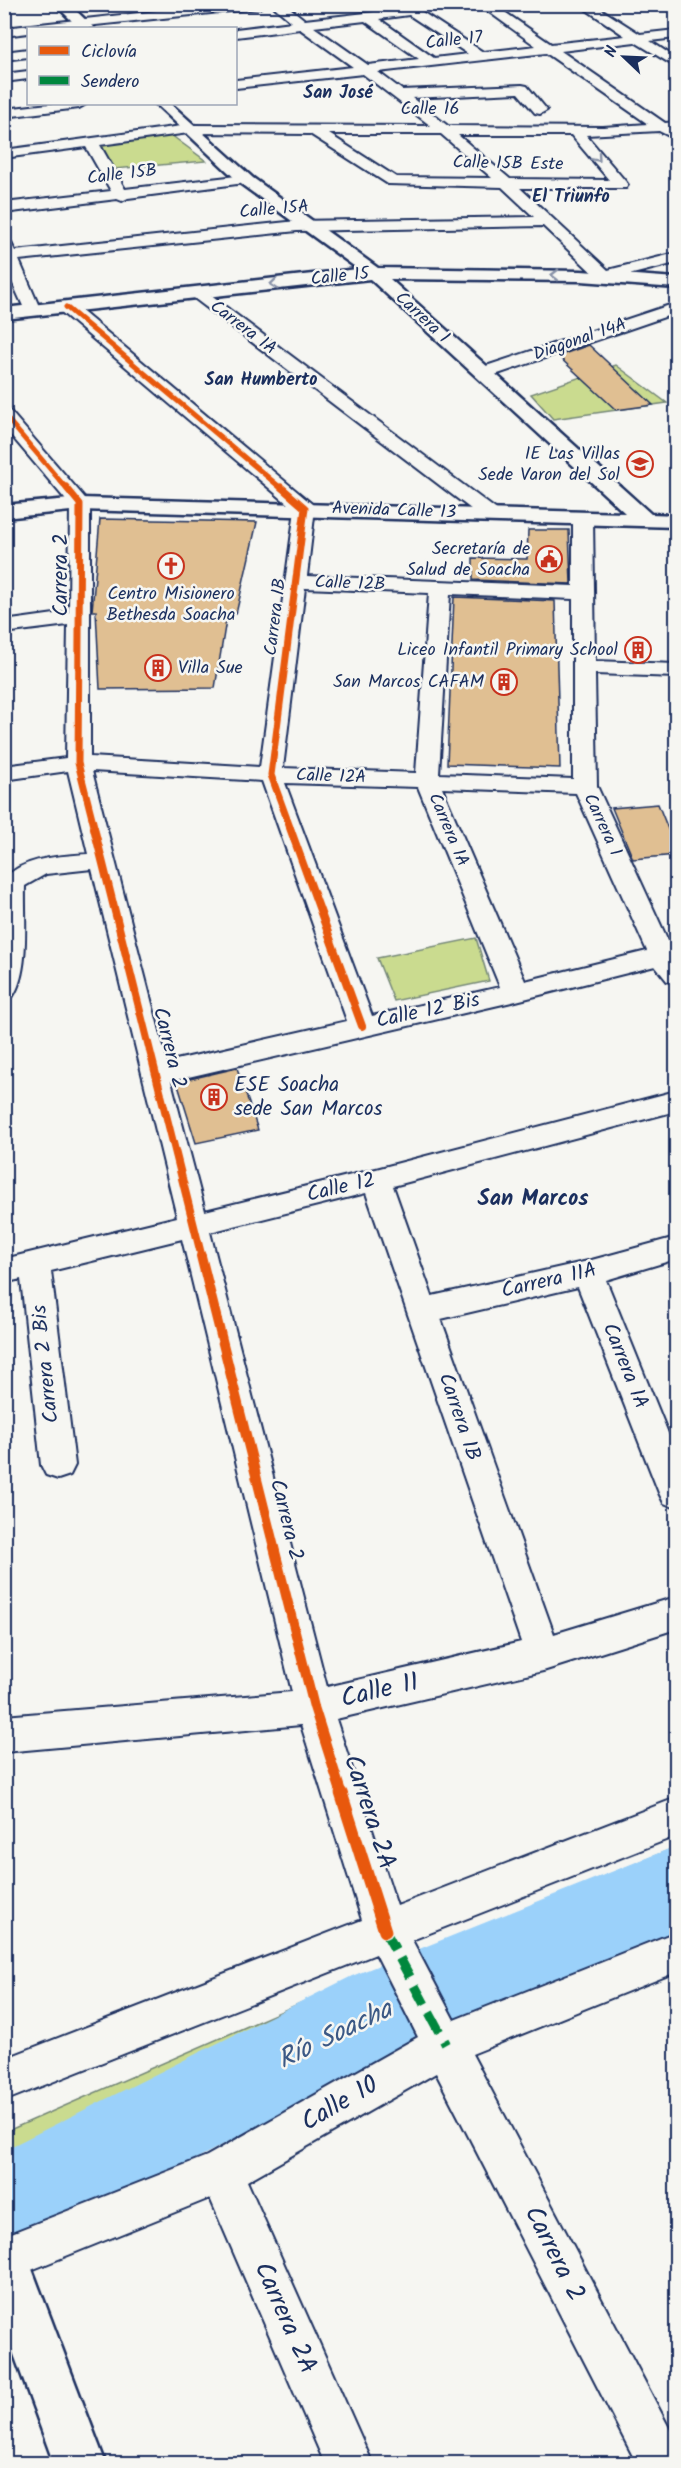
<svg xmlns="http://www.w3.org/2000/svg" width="681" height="2468" font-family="Kalam,sans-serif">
	<rect width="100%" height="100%" fill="#f6f6f2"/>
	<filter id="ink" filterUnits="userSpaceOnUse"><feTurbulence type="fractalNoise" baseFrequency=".0167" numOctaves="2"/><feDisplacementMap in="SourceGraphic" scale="12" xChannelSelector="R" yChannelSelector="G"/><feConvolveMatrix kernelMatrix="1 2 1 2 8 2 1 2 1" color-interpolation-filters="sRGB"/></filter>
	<g filter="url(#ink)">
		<g fill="#cadb8f" stroke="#728576" stroke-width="1.5">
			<path d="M171,135L206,161L114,169L99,145Z"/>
			<path d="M616,365L667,403L553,419L531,394Z"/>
			<path d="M476,938L489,981L394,1001L377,958Z"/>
			<path d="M676,1847V1928L434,2023L5,2259V2132L399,1960Z"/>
		</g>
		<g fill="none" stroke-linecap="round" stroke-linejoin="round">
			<path fill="#9bd1fa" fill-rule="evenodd" d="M676,1846V1936L418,2043L40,2240L4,2254V2150L352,1976Z"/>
		</g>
		<g fill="#e0bf92" stroke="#1b2f5e" stroke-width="1.5">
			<path d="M589,345L653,405L616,410L558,356Z"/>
			<path d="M100,519L257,522L236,614H227L215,688L100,689L96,611H92Z"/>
			<path d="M528,530H569L571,584L473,580V558L527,559Z"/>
			<path d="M454,597L555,601L560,768L447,764Z"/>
			<path d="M658,804L676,849V855L633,859L612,808Z"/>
			<path d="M237,1068L258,1130L196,1143L177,1082Z"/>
		</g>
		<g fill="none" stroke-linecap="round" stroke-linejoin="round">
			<defs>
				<g id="street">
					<path d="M220,4H265L259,8L67,28H28V33L4,36V28Z"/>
					<path d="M271,4H285L305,20L400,9L395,4H410L483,52L536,46L478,4H493L551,44L625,36L578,4H593L640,34L676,30V38L650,41L676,58V67L635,42L561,51L665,123L676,122V132L669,136L659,131L586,135L626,182L628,185L626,188H520L608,270L676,253V263L605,281L599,279L543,226L297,231L19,260L41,311L39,315H27L4,264V239L10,241L15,251L297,221L534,217L502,187L388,184L310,134L189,133L100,145L125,189L245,175L252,179L245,183L128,198L122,201L117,199L4,213V203L111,191L86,147L4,158V150L189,125L431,126L363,74L236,88V80L353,67L300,29L236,37V29L292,22ZM409,15L468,54L434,58L379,19ZM365,21L419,59L368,65L314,27ZM546,53L648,124L603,127L448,126L412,98L518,93L535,113L540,114L547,110L527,86L522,85L402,90L378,72ZM329,134H441L492,178L396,177ZM458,135H571L609,180L510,179Z"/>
					<path d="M668,4H676V10Z"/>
					<path d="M28,49V57L4,60V52Z"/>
					<path d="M28,71V79L4,82V74Z"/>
					<path d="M49,104H86L79,108L4,117V109Z"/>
					<path d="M196,287L202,289L498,511L501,515L498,519H484L190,295L188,292Z"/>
					<path d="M66,302L72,303L312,504L315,508L307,576L573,586V518L576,514H590L593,518L595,661L676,664V677L595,674L597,786L670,945L676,944V984L667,981L655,966L516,1001L171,1081L205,1211L376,1169L676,1091V1111L393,1186L432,1296L588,1261L676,1237V1259L606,1280L676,1453V1508L664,1503L659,1493L578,1287L441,1319L554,1634L676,1597V1629L543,1671L336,1719L397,1906L676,1798V1836L412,1940L454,2020L676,1932V1972L472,2054L676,2441V2464H637L436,2073L247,2181L373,2464H325L210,2198L4,2281V2236L207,2156L418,2037L376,1954L4,2101V2059L362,1920L301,1725L4,1752V1716L292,1692L182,1239L51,1271L75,1465L70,1475L58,1479L46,1475L41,1465L21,1279L4,1283V1259L177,1217L92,869L46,874L25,886C24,917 30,970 13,996L4,999V879C24,857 60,856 88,854L68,771L4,780V766L66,758L68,625L4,633V621L69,612L70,505L4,427V410L10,411L90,504V757L260,767L295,510L60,311L58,307L60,303ZM305,588L429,593L416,773L283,768ZM450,594L573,599V779L439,774ZM92,771L262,781L347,1021L167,1062ZM285,783L418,787L500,987L372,1016ZM442,788L576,793L647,951L525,981ZM366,1193L521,1642L327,1687L210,1232Z"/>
					<path d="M676,303V313L489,377H477L474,373L477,369Z"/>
				</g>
				<g id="secondary">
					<path d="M55,4H69L94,28H79Z"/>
					<path d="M156,104H171L253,178L378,268L581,271L676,278V288L581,281L390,279L651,514L676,515V527L80,510L4,518V505L80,498L625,513L370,279L4,319V308L358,269L241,184Z"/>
					<path d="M4,2233L21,2240L106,2464H54L4,2327Z"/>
				</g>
			</defs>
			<use href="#street" stroke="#1b2f5e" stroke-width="4"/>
			<use href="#secondary" stroke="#1b2f5e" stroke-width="5"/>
			<use href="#street" fill="#f6f6f2" fill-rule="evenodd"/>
			<use href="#secondary" fill="#f6f6f2" fill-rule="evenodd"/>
			<path stroke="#00873e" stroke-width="10" stroke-dasharray="21 10" stroke-linecap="butt" d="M385,1931L446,2044"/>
			<defs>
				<g id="cycleway-far4">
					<path d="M66,307L282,489"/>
					<path d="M4,415L67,489"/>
				</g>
				<g id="cycleway-far3">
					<path d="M66,487L80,504L78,763L95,830"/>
					<path d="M281,487L305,508L271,775L291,830"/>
				</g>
				<g id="cycleway-far2">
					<path d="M94,828L202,1258"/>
					<path d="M290,828L362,1026"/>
				</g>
				<path id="cycleway-far1" d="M201,1256L314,1707L342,1795"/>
				<path id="cycleway" d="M341,1793L385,1931"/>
			</defs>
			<use href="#cycleway-far4" stroke="#f6f6f2" stroke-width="8"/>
			<use href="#cycleway-far3" stroke="#f6f6f2" stroke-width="10"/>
			<use href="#cycleway-far2" stroke="#f6f6f2" stroke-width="12"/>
			<use href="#cycleway-far1" stroke="#f6f6f2" stroke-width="14"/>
			<use href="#cycleway" stroke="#f6f6f2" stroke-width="16"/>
			<use href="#cycleway-far4" stroke="#e8590c" stroke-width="5"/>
			<use href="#cycleway-far3" stroke="#e8590c" stroke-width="7"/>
			<use href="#cycleway-far2" stroke="#e8590c" stroke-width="8"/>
			<use href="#cycleway-far1" stroke="#e8590c" stroke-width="10"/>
			<use href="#cycleway" stroke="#e8590c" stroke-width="13"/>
		</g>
		<defs><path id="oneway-chevron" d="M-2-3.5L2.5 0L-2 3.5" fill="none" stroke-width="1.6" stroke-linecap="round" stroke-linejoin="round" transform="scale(1.5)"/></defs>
		<g stroke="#8892a8">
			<use href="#oneway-chevron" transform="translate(597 158) rotate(49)"/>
			<use href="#oneway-chevron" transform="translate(555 275) rotate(-179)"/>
			<use href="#oneway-chevron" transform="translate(274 284) rotate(174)"/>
		</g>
	</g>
	<defs>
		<symbol id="school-ring" viewBox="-11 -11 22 22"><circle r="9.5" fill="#f6f6f2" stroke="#c8321e" stroke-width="1.5"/><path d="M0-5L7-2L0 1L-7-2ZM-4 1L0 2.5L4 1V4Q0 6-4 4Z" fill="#c8321e"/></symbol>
		<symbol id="civic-ring" viewBox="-11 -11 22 22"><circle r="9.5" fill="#f6f6f2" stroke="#c8321e" stroke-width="1.5"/><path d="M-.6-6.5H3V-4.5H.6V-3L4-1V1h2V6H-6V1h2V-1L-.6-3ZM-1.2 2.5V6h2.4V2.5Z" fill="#c8321e"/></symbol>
		<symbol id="church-ring" viewBox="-11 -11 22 22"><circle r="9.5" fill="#f6f6f2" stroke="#c8321e" stroke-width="1.5"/><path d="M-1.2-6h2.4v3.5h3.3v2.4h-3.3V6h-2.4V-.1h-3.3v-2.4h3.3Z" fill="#c8321e"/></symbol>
		<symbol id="building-ring" viewBox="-11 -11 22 22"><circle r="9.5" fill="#f6f6f2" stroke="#c8321e" stroke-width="1.5"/><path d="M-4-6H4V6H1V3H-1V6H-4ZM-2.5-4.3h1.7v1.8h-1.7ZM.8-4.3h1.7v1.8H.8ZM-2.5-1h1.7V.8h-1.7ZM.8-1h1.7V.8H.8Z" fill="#c8321e"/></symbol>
	</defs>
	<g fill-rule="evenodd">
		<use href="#school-ring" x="625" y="449" width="30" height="30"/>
		<use href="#civic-ring" x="534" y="544" width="30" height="30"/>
		<use href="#church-ring" x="156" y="551" width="30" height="30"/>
		<use href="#building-ring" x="623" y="635" width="30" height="30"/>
		<use href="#building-ring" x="143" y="653" width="30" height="30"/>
		<use href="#building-ring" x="489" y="667" width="30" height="30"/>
		<use href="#building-ring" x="199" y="1082" width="30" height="30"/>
	</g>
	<g text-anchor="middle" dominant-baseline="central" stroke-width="5" stroke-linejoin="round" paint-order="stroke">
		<g font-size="18" fill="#1b2f5e" stroke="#f6f6f2">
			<text transform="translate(454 41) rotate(-6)">Calle 17</text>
			<text x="430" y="109">Calle 16</text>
			<text transform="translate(508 164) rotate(1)">Calle 15B Este</text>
			<text transform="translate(122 175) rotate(-7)">Calle 15B</text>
			<text transform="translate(274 210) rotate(-5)">Calle 15A</text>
			<text transform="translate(340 277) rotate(-6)">Calle 15</text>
			<text transform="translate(422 318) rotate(43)">Carrera 1</text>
			<text transform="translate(243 328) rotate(37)">Carrera 1A</text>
			<text transform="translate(580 340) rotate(-19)">Diagonal 14A</text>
			<text transform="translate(394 511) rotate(2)">Avenida Calle 13</text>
			<text transform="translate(350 584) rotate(2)">Calle 12B</text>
			<text transform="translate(276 617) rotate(-83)">Carrera 1B</text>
			<text transform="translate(331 777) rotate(2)">Calle 12A</text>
			<text transform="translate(602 825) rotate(65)">Carrera 1</text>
			<text transform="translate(448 830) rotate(67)">Carrera 1A</text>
		</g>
		<g font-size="18" font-weight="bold" fill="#1b2f5e" stroke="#f6f6f2">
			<text x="338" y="93">San José</text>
			<text x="571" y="197">El Triunfo</text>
			<text x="261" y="380">San Humberto</text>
		</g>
		<g font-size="18" fill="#1b2f5e" stroke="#f6f6f2" text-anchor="end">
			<text x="620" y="454">IE Las Villas<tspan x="620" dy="21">Sede Varon del Sol</tspan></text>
			<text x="530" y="549">Secretaría de<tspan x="530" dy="21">Salud de Soacha</tspan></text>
			<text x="171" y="594" text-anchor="middle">Centro Misionero<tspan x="171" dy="21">Bethesda Soacha</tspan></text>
			<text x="618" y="650">Liceo Infantil Primary School</text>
			<text x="178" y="668" text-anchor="start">Villa Sue</text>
			<text x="484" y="682">San Marcos CAFAM</text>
		</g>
		<g font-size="21" fill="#1b2f5e" stroke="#f6f6f2">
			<text transform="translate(61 575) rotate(-90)">Carrera 2</text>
			<text transform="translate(428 1011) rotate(-12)">Calle 12 Bis</text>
			<text transform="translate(169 1048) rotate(76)">Carrera 2</text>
			<text transform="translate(341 1188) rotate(-13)">Calle 12</text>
			<text transform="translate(549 1281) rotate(-13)">Carrera 11A</text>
			<text transform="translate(46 1364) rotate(-96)">Carrera 2 Bis</text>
			<text transform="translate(625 1366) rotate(68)">Carrera 1A</text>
			<text transform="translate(459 1417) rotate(71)">Carrera 1B</text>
			<text transform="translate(286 1520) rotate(76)">Carrera 2</text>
		</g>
		<g font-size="21" fill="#1b2f5e" stroke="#f6f6f2" text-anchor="start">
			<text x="234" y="1085">ESE Soacha<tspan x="234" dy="24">sede San Marcos</tspan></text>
		</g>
		<g font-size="22" font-weight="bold" fill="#1b2f5e" stroke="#f6f6f2">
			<text x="533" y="1199">San Marcos</text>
		</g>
		<g font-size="26" fill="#1b2f5e" stroke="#f6f6f2">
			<text transform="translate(380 1691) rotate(-13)">Calle 11</text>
			<text transform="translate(369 1812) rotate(72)">Carrera 2A</text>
			<text transform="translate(340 2104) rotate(-30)">Calle 10</text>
			<text transform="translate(554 2254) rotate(63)">Carrera 2</text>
			<text transform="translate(285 2318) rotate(66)">Carrera 2A</text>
		</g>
		<g font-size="27" font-style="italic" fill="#3b5885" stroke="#f6f6f2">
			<text transform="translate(335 2035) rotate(-26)">Río Soacha</text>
		</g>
	</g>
	<rect width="681" height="2468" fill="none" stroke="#f6f6f2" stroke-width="24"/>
	<rect x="12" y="12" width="657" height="2444" fill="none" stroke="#1b2f5e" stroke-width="2" filter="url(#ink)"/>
	<rect x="27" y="27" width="210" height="78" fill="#f6f6f2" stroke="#9ea6b7" stroke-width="1.5"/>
	<rect x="39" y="46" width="30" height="9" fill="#e8590c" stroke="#9ea6b7" stroke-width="1.5"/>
	<text x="81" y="57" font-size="18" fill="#1b2f5e">Ciclovía</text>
	<rect x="39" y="76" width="30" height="9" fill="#00873e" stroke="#9ea6b7" stroke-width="1.5"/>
	<text x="81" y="87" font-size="18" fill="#1b2f5e">Sendero</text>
	<g transform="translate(624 57) rotate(293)" stroke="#f6f6f2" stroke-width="4.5" paint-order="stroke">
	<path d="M0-4.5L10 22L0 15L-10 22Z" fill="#1b2f5e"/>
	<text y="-9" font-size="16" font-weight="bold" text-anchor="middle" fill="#1b2f5e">N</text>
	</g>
</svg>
